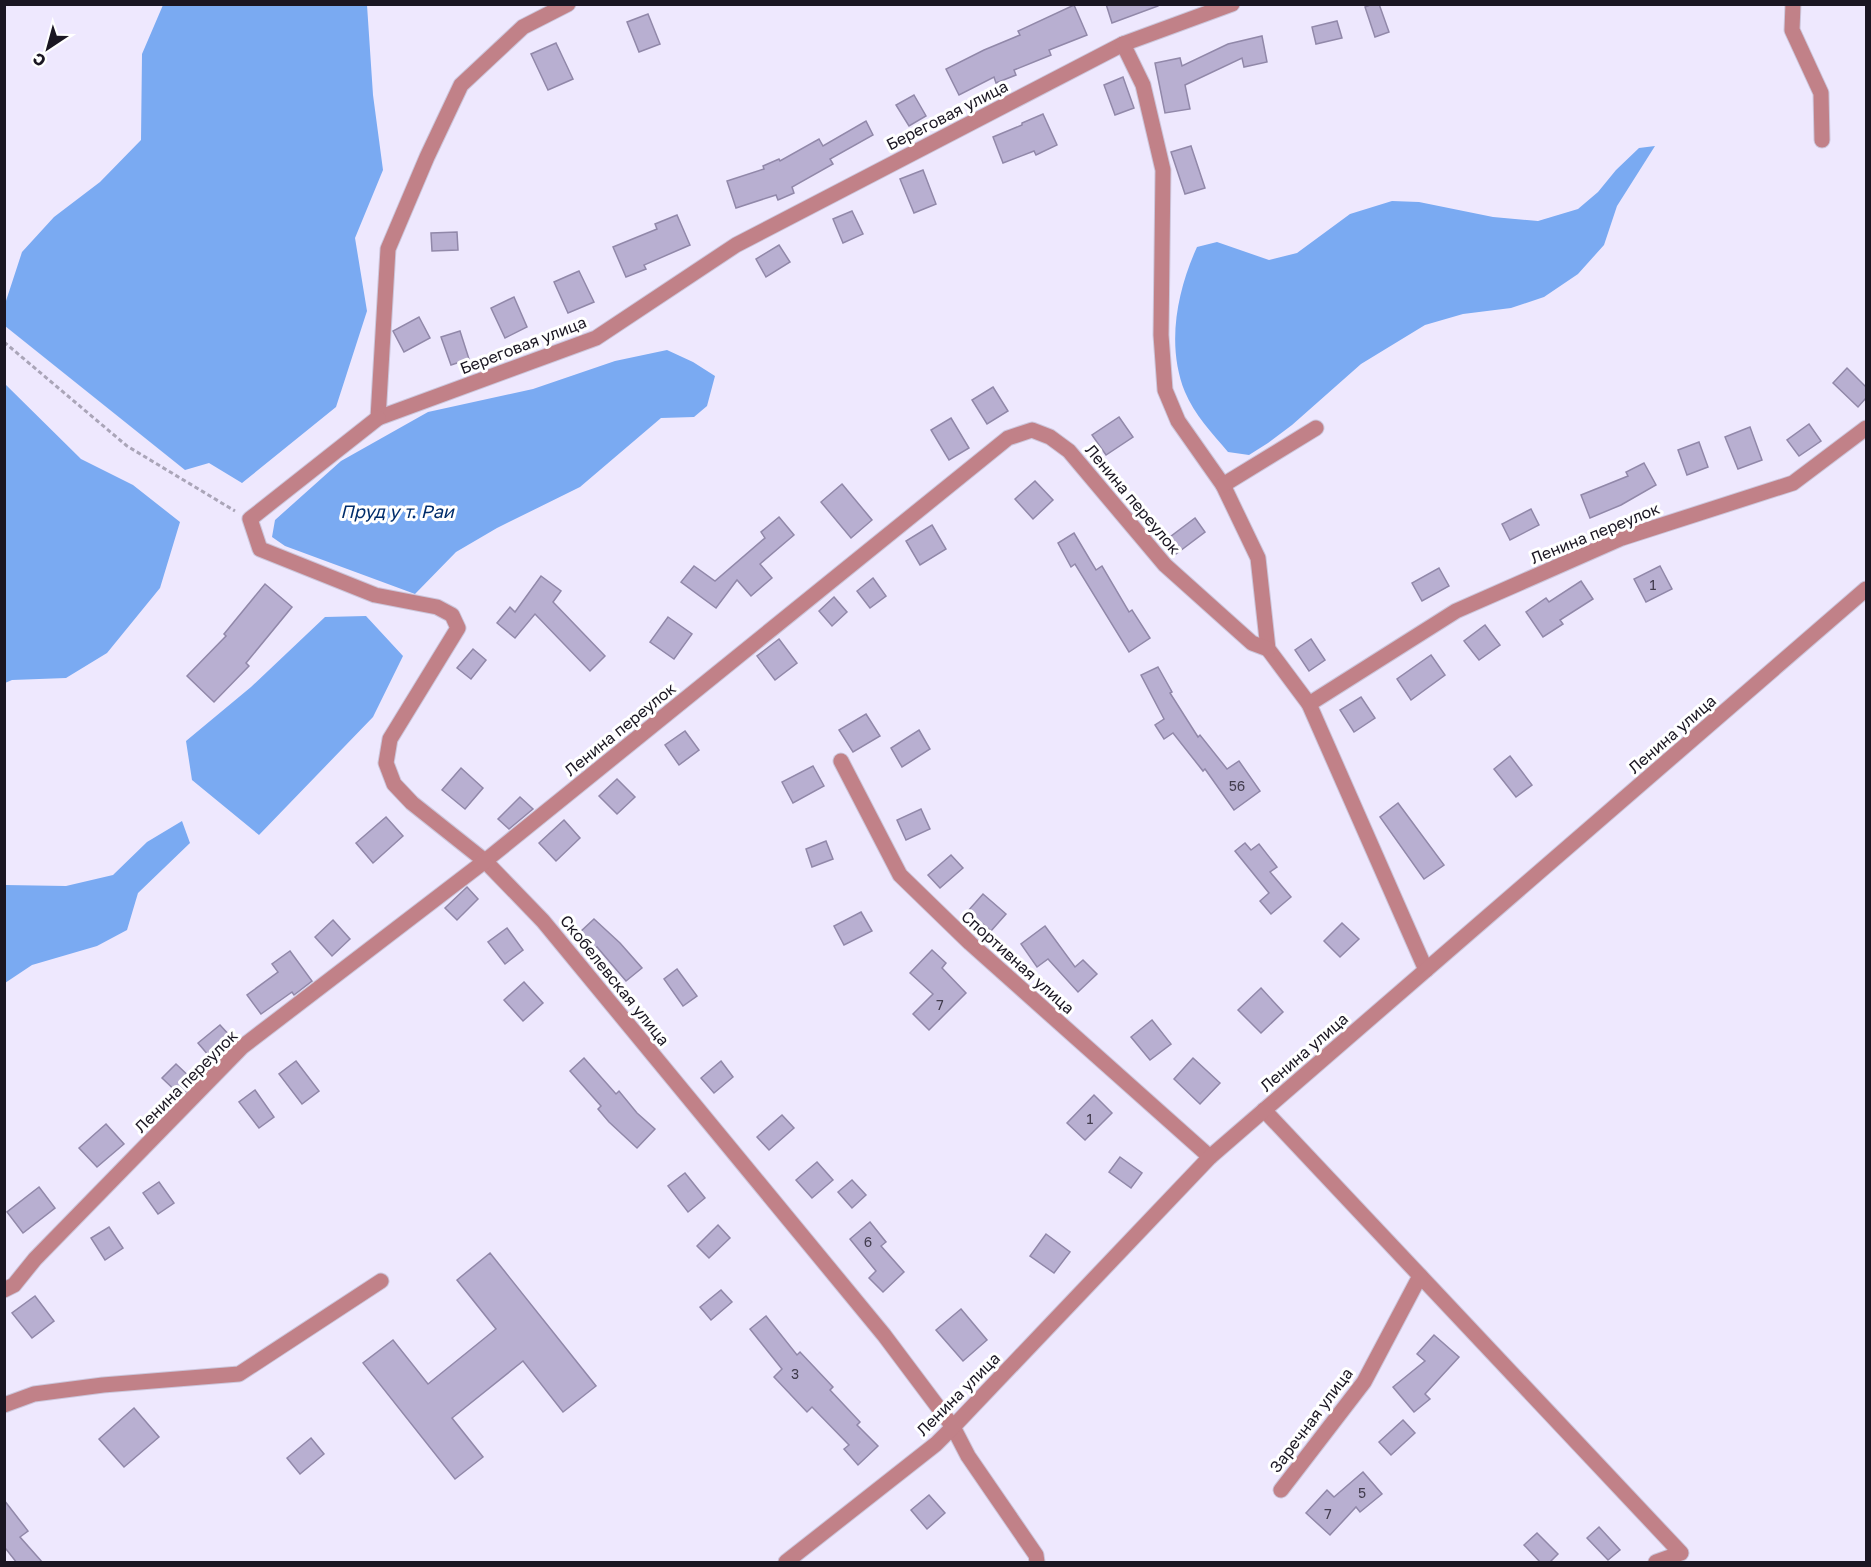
<svg xmlns="http://www.w3.org/2000/svg" width="1871" height="1567" font-family="'Golos Text',sans-serif">
	<rect width="100%" height="100%" fill="#eee8fe"/>
	<g fill="#7aaaf2">
		<path d="M163,5H367L373,95L383,170L355,238L367,311L336,407L242,483L209,463L185,470L5,326V304L22,252L54,217L100,182L141,140L142,54Z"/>
		<path d="M1655,146L1617,206L1604,245L1578,274L1544,297L1511,308L1463,314L1425,325L1361,364L1292,425L1268,443L1249,455L1228,452C1212,433 1194,414 1185,392C1166,345 1177,291 1197,247L1217,242L1269,260L1297,253L1350,214L1392,201L1419,202L1493,217L1538,221L1578,209L1598,192L1616,170L1639,148Z"/>
		<path d="M667,350L693,362L715,376L707,406L694,417L661,418L580,487L497,528L456,552L415,594L285,546L272,537L275,520L341,461L428,412L533,389L615,361Z"/>
		<path d="M4,383L81,459L133,485L180,522L160,588L107,653L66,678L12,680L5,683Z"/>
		<path d="M366,616L403,656L373,717L259,835L192,780L186,741L251,687L325,617Z"/>
		<path d="M182,821L190,843L138,893L127,930L97,946L32,965L5,983V885L66,886L113,875L147,842Z"/>
	</g>
	<g fill="#b8afd1" stroke="#9188a9" stroke-width="1.5">
		<path d="M1106,4H1158V6L1112,23Z"/>
		<path d="M1373,4H1379L1389,32L1375,37L1365,7Z"/>
		<path d="M1074,5L1087,35L1049,50L1051,55L1014,70L1016,75L996,83L994,77L959,95L946,69L984,50L1020,35L1018,31Z"/>
		<path d="M648,14L660,44L639,52L627,22Z"/>
		<path d="M1337,21L1342,38L1316,44L1312,27Z"/>
		<path d="M1262,36L1267,62L1244,67L1242,58L1185,85L1190,109L1165,113L1155,63L1180,58L1182,66L1228,44Z"/>
		<path d="M556,43L573,79L548,90L531,54Z"/>
		<path d="M1123,77L1134,108L1115,115L1104,85Z"/>
		<path d="M914,95L926,116L909,126L896,105Z"/>
		<path d="M1043,114L1057,145L1036,155L1034,151L1003,163L993,137L1022,125V123Z"/>
		<path d="M866,121L873,135L830,159L833,164L792,187L794,193L778,200L776,195L736,208L727,181L764,169L763,166L779,159L780,161L819,139L823,146Z"/>
		<path d="M1191,146L1205,188L1185,194L1171,152Z"/>
		<path d="M923,170L936,204L914,213L900,179Z"/>
		<path d="M852,211L863,234L843,243L833,219Z"/>
		<path d="M677,215L690,245L644,265L646,269L626,277L613,247L657,229L655,224Z"/>
		<path d="M457,232L458,250L432,251L431,233Z"/>
		<path d="M779,245L790,262L766,277L756,259Z"/>
		<path d="M579,271L594,302L568,313L554,282Z"/>
		<path d="M514,297L527,327L505,338L491,308Z"/>
		<path d="M419,317L430,338L404,352L393,331Z"/>
		<path d="M460,331L469,359L451,365L441,337Z"/>
		<path d="M1847,368L1866,387V398L1858,407L1833,383Z"/>
		<path d="M993,387L1008,411L987,424L972,400Z"/>
		<path d="M1119,417L1133,437L1106,455L1092,435Z"/>
		<path d="M951,418L969,448L949,460L931,430Z"/>
		<path d="M1809,424L1821,441L1799,456L1787,440Z"/>
		<path d="M1750,427L1762,460L1738,469L1725,437Z"/>
		<path d="M1699,442L1708,467L1687,475L1678,450Z"/>
		<path d="M1644,463L1656,485L1621,505L1590,518L1581,495L1628,476L1626,472Z"/>
		<path d="M1035,481L1053,500L1033,519L1015,499Z"/>
		<path d="M842,484L872,520L851,538L821,502Z"/>
		<path d="M1531,509L1539,525L1510,540L1502,524Z"/>
		<path d="M779,517L794,535L760,564L772,578L751,596L737,580L716,608L681,582L694,566L715,581L765,538L761,532Z"/>
		<path d="M1195,518L1205,532L1176,554L1166,540Z"/>
		<path d="M932,525L946,549L920,565L906,541Z"/>
		<path d="M1074,533L1096,570L1102,566L1129,612L1132,610L1150,638L1129,652L1075,564L1071,567L1058,543Z"/>
		<path d="M1660,566L1672,589L1646,602L1634,579Z"/>
		<path d="M1439,568L1449,586L1422,601L1412,583Z"/>
		<path d="M541,576L561,591L553,602L605,656L590,671L535,614L515,638L497,623L510,607L515,612Z"/>
		<path d="M873,578L886,596L870,608L857,591Z"/>
		<path d="M1581,581L1593,599L1560,620L1563,624L1543,637L1526,612L1546,598L1549,602Z"/>
		<path d="M265,584L292,607L246,663L249,666L214,702L187,676L226,636L224,634Z"/>
		<path d="M834,597L847,612L832,626L819,611Z"/>
		<path d="M668,617L692,634L674,659L650,642Z"/>
		<path d="M1485,625L1500,645L1479,660L1464,641Z"/>
		<path d="M779,639L797,663L775,680L757,656Z"/>
		<path d="M1311,639L1325,660L1309,671L1295,650Z"/>
		<path d="M473,649L486,660L471,679L457,668Z"/>
		<path d="M1431,655L1445,675L1411,700L1397,679Z"/>
		<path d="M1158,667L1172,692L1170,693L1198,737L1200,735L1227,769L1239,761L1260,791L1234,810L1205,769L1203,771L1173,733L1164,739L1155,725L1164,719L1141,675Z"/>
		<path d="M1361,697L1375,718L1354,732L1340,710Z"/>
		<path d="M866,714L880,736L853,752L839,730Z"/>
		<path d="M919,730L930,749L902,767L891,748Z"/>
		<path d="M685,731L699,750L679,765L665,745Z"/>
		<path d="M1510,756L1532,785L1516,797L1494,769Z"/>
		<path d="M813,766L824,786L793,803L782,782Z"/>
		<path d="M461,768L483,788L465,809L442,790Z"/>
		<path d="M617,779L635,797L617,814L599,796Z"/>
		<path d="M520,797L533,809L509,829L498,819Z"/>
		<path d="M1398,803L1444,865L1424,879L1380,817Z"/>
		<path d="M921,809L930,829L906,840L897,820Z"/>
		<path d="M386,817L403,836L373,863L356,843Z"/>
		<path d="M564,820L580,838L556,861L539,843Z"/>
		<path d="M826,841L833,859L812,867L806,849Z"/>
		<path d="M1245,843L1251,850L1259,844L1277,867L1270,872L1291,897L1271,914L1260,901L1269,893L1235,851Z"/>
		<path d="M951,855L963,868L940,888L928,875Z"/>
		<path d="M467,887L478,899L457,920L445,908Z"/>
		<path d="M983,894L1006,914L991,931L968,911Z"/>
		<path d="M861,912L872,931L844,945L834,926Z"/>
		<path d="M594,919L620,943L642,968L626,981L597,947L595,948L579,933Z"/>
		<path d="M333,920L350,939L332,956L315,937Z"/>
		<path d="M1342,923L1359,939L1340,957L1324,941Z"/>
		<path d="M1045,926L1075,967L1083,960L1097,974L1078,992L1048,959L1037,967L1021,944Z"/>
		<path d="M507,928L523,950L505,964L488,942Z"/>
		<path d="M932,950L946,963L942,968L966,993L929,1030L913,1014L933,994L910,973Z"/>
		<path d="M290,951L312,981L294,995L292,992L261,1014L247,995L278,972L272,964Z"/>
		<path d="M677,969L697,996L683,1006L664,979Z"/>
		<path d="M524,982L543,1003L523,1021L504,1000Z"/>
		<path d="M1261,988L1283,1012L1261,1033L1238,1010Z"/>
		<path d="M1152,1020L1171,1044L1150,1060L1131,1037Z"/>
		<path d="M220,1025L231,1037L209,1056L198,1043Z"/>
		<path d="M584,1058L616,1094L619,1091L637,1113L655,1129L637,1148L609,1122L598,1109L601,1106L570,1071Z"/>
		<path d="M1193,1058L1220,1083L1200,1104L1174,1079Z"/>
		<path d="M296,1061L319,1091L302,1104L279,1074Z"/>
		<path d="M721,1061L733,1077L714,1093L701,1078Z"/>
		<path d="M176,1064L195,1082L181,1096L162,1078Z"/>
		<path d="M255,1090L274,1117L259,1128L239,1102Z"/>
		<path d="M1094,1095L1112,1113L1085,1140L1067,1123Z"/>
		<path d="M782,1115L794,1128L769,1150L757,1137Z"/>
		<path d="M106,1124L124,1144L97,1167L79,1148Z"/>
		<path d="M1120,1157L1142,1173L1131,1188L1109,1172Z"/>
		<path d="M817,1162L833,1180L812,1198L796,1180Z"/>
		<path d="M685,1173L705,1198L688,1212L668,1186Z"/>
		<path d="M852,1180L866,1195L852,1208L838,1192Z"/>
		<path d="M159,1182L174,1203L158,1214L143,1193Z"/>
		<path d="M39,1187L55,1208L23,1233L7,1212Z"/>
		<path d="M870,1222L886,1242L881,1246L904,1272L883,1292L869,1278L876,1271L850,1239Z"/>
		<path d="M718,1225L730,1238L709,1258L697,1246Z"/>
		<path d="M109,1227L123,1248L105,1260L91,1238Z"/>
		<path d="M1046,1234L1070,1252L1054,1273L1030,1256Z"/>
		<path d="M490,1253L596,1386L563,1412L523,1361L452,1418L483,1457L455,1479L363,1363L393,1340L428,1384L496,1329L457,1280Z"/>
		<path d="M721,1290L732,1302L711,1320L700,1307Z"/>
		<path d="M35,1296L54,1321L32,1338L12,1313Z"/>
		<path d="M961,1309L987,1340L963,1361L936,1330Z"/>
		<path d="M766,1316L797,1355L800,1352L833,1387L830,1390L860,1422L857,1425L878,1446L858,1465L844,1449L849,1445L812,1407L807,1412L774,1377L782,1369L750,1329Z"/>
		<path d="M1434,1335L1459,1357L1425,1394L1430,1399L1414,1412L1393,1387L1425,1361L1417,1354Z"/>
		<path d="M134,1408L159,1437L124,1467L99,1439Z"/>
		<path d="M1403,1420L1415,1433L1391,1455L1379,1442Z"/>
		<path d="M311,1438L324,1454L300,1474L287,1458Z"/>
		<path d="M1363,1472L1382,1494L1360,1512L1356,1507L1330,1535L1306,1513L1327,1490L1334,1497Z"/>
		<path d="M929,1495L945,1513L927,1529L911,1510Z"/>
		<path d="M4,1500L28,1531L20,1537L43,1563H17L6,1549H4Z"/>
		<path d="M1599,1527L1620,1550L1608,1560L1587,1538Z"/>
		<path d="M1537,1533L1558,1554L1549,1563H1541L1524,1545Z"/>
	</g>
	<g fill="none" stroke-linecap="round" stroke-linejoin="round">
		<defs>
			<g id="minor">
				<path d="M568,4L523,27L461,85L427,157L388,249L378,418L596,338L736,245L1123,44L1232,4"/>
				<path d="M1793,4L1792,30L1821,93L1822,140"/>
				<path d="M1123,44L1143,85L1163,170L1161,335L1165,390L1178,421L1223,485L1258,558L1268,649L1309,704L1426,970"/>
				<path d="M378,418L250,519L260,549L375,595L437,607L452,615L458,628L390,739L386,763L394,784L412,803L485,861L543,921L884,1335L953,1427L968,1456L1036,1555L1037,1562"/>
				<path d="M1223,485L1316,428"/>
				<path d="M1309,704L1456,611L1622,538L1793,483L1866,428"/>
				<path d="M841,761L900,875L970,943L1210,1157"/>
				<path d="M1264,1110L1681,1553L1656,1562"/>
				<path d="M4,1290L14,1285L35,1259L242,1047L485,861L1008,438L1032,430L1050,437L1069,451L1165,565L1252,643L1268,649"/>
				<path d="M4,1405L34,1394L103,1385L239,1374L381,1281"/>
				<path d="M1281,1490L1364,1382L1420,1276"/>
				<path d="M786,1562L936,1444L953,1427L1210,1157L1866,589"/>
			</g>
		</defs>
		<use href="#minor" stroke="#ccc6db" stroke-width="17"/>
		<path stroke="#aaa5b8" stroke-width="3" stroke-dasharray="4.5 3" stroke-linecap="butt" d="M4,342L127,446L235,511"/>
		<use href="#minor" stroke="#c18188" stroke-width="15"/>
	</g>
	<g text-anchor="middle" dominant-baseline="central" stroke-width="6" stroke-linejoin="round" paint-order="stroke">
		<g font-size="14" fill="#423c4e">
			<text x="1653" y="584">1</text>
			<text x="1237" y="785">56</text>
			<text x="940" y="1004">7</text>
			<text x="1090" y="1118">1</text>
			<text x="868" y="1241">6</text>
			<text x="795" y="1373">3</text>
			<text x="1362" y="1492">5</text>
			<text x="1328" y="1513">7</text>
		</g>
		<g font-size="16" fill="#1a1622" stroke="#fff">
			<text transform="translate(947 115) rotate(-27)">Береговая улица</text>
			<text transform="translate(523 345) rotate(-21)">Береговая улица</text>
			<text transform="translate(1133 499) rotate(50)">Ленина переулок</text>
			<text transform="translate(1595 533) rotate(-22)">Ленина переулок</text>
			<text transform="translate(620 729) rotate(-39)">Ленина переулок</text>
			<text transform="translate(1672 734) rotate(-41)">Ленина улица</text>
			<text transform="translate(1018 962) rotate(42)">Спортивная улица</text>
			<text transform="translate(615 980) rotate(51)">Скобелевская улица</text>
			<text transform="translate(1304 1052) rotate(-41)">Ленина улица</text>
			<text transform="translate(186 1081) rotate(-45)">Ленина переулок</text>
			<text transform="translate(958 1394) rotate(-45)">Ленина улица</text>
			<text transform="translate(1311 1420) rotate(-53)">Заречная улица</text>
		</g>
		<g font-size="18" font-style="italic" fill="#002d6b" stroke="#fff">
			<text x="397" y="511">Пруд у т. Раи</text>
		</g>
	</g>
	<rect width="1871" height="1567" fill="none" stroke="#1a1622" stroke-width="12"/>
	<g transform="translate(48 48) rotate(216)" stroke="#ffffff" stroke-width="4.5" paint-order="stroke">
	<path d="M0-4.5L10 22L0 15L-10 22Z" fill="#1a1622"/>
	<text y="-9" font-size="16" font-weight="bold" text-anchor="middle" fill="#1a1622">С</text>
	</g>
</svg>
